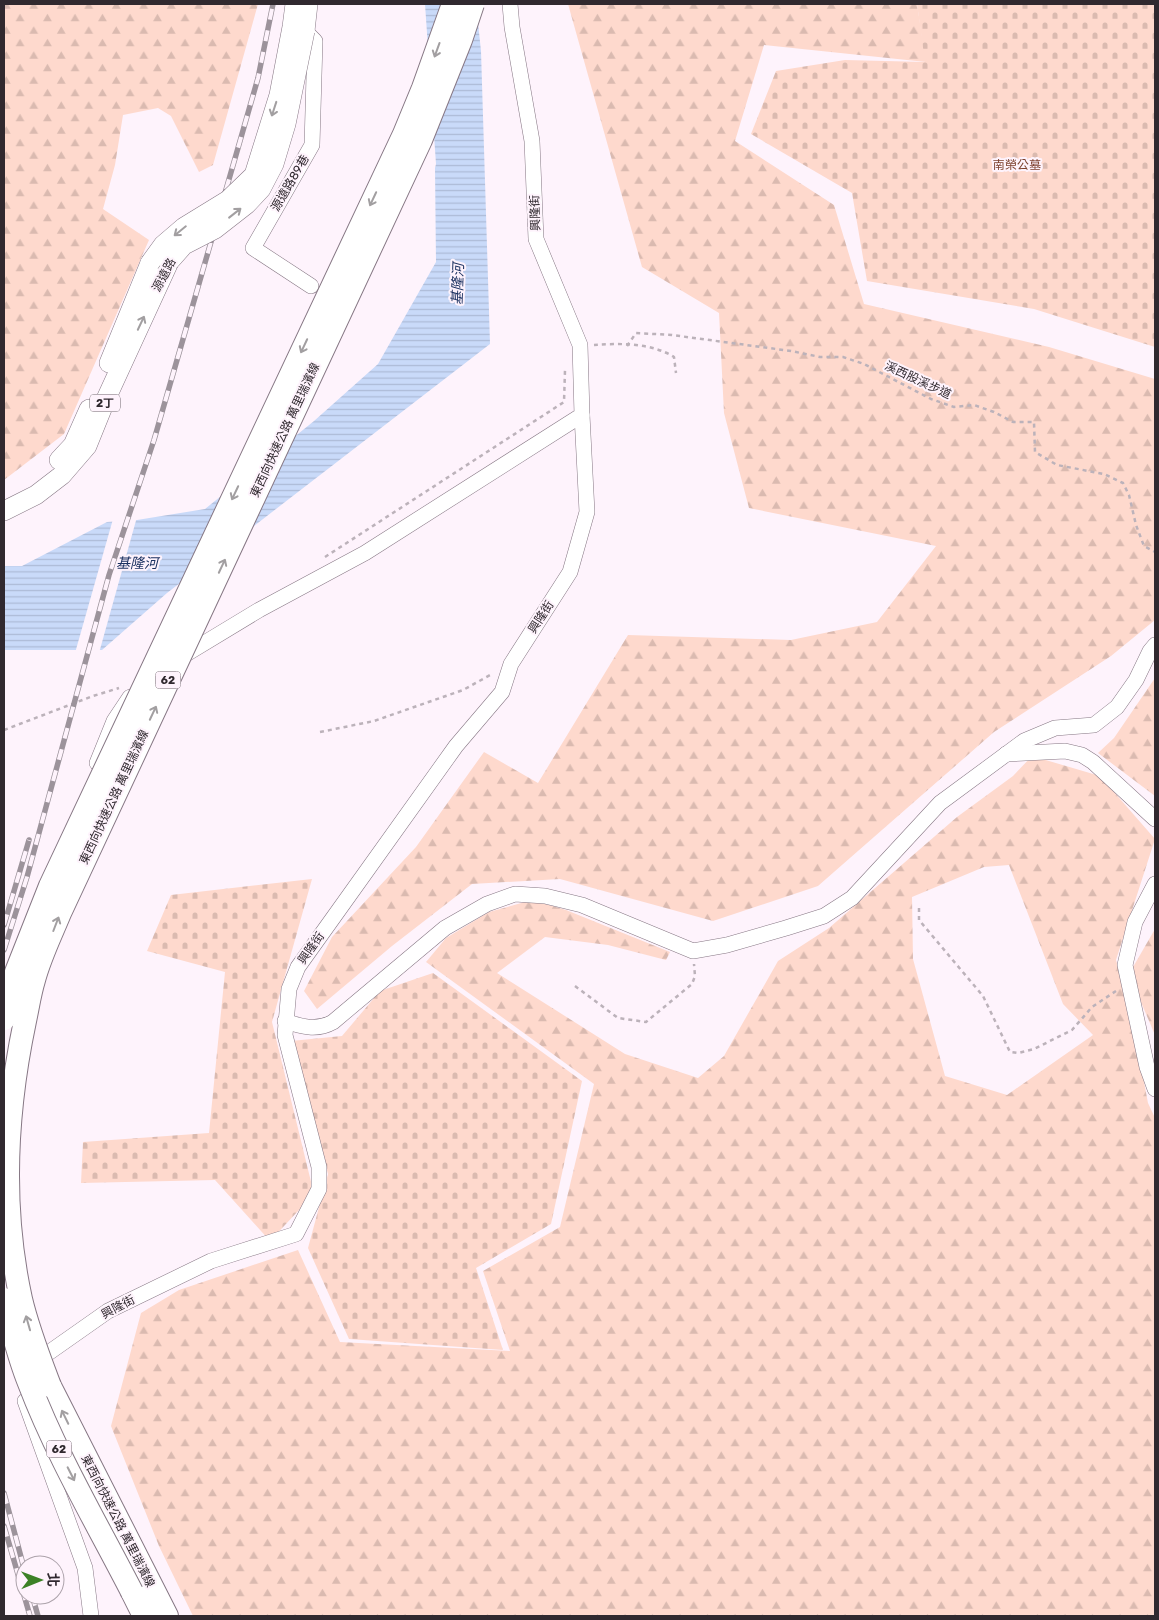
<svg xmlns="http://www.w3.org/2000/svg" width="1159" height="1620" font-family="Rubik,'Noto Sans TC',sans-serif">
	<defs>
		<pattern id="forest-firs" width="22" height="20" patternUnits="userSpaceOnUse" patternTransform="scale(1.25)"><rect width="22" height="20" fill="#fed9cd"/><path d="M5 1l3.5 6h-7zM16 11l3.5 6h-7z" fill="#dabab0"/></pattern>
		<pattern id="cemetery-stones" width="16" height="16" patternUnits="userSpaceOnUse" patternTransform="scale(1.25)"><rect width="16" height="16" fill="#fed9cd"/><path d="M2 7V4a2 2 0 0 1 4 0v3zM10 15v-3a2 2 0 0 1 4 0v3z" fill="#dabab0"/></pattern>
		<pattern id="water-rules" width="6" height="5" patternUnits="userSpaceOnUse" patternTransform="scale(1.25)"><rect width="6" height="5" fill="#c9daf9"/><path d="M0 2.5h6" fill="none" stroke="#adbbd6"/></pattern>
	</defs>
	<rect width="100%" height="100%" fill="#fef3fc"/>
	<g fill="url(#forest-firs)" fill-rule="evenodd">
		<path d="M4,4H258L213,165L199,172L171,116L158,108L123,115L115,165L103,209L149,240L64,434L4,480Z"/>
		<path d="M568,4H917L926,62L764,45L735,141L834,205L864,304L1049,347L1155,379V620L1111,656L994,732L818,886L713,921L560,879L472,884L392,946L317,1009L304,991L332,937L416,847L484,752L538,783L628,635L791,640L877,622L936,546L749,508L724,413L719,313L642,267Z"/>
		<path d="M1155,678V796L1098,753L1114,738Z"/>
		<path d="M1032,756L1100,776L1155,839L1116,960L1131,1013L1148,1103L1155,1118V1616H193L159,1546L111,1426L141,1313L179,1290L298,1250L340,1342L510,1351L483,1271L560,1227L594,1084L426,962L446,938L489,912L532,900L566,910L670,952L666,960L608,945L545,937L497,973L625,1054L698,1078L724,1056L778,961L829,928L957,817L1013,776ZM1009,865L1063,1004L1093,1035L1007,1095L945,1076L913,959L912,897L984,867Z"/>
		<path d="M1155,929V1035L1129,974Z"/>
	</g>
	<g fill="url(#cemetery-stones)">
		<path d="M917,4H1155V347L1034,309L867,281L852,193L751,134L776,71L845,60L925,62Z"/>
		<path d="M312,879L272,1022L314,1194L270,1241L215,1180L81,1183L83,1142L209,1133L225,972L147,951L171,895Z"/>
		<path d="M433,973L582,1081L551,1224L476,1268L503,1350L349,1339L308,1248L328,1174L291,1041L342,1036L380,991Z"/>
	</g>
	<path fill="url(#water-rules)" d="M425,4H476L481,51L490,344L167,593L102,650H4V566H22L107,522L137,520L205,509L314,421L378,364L436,262L435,168L436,164Z"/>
	<path fill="#fef3fc" d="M137,517L99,653H75L113,519Z"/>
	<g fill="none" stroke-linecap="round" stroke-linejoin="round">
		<defs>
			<g id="minor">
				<path d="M296,28L305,31L315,41L312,145L253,248L311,286"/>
				<path d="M178,659L259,610L365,553L582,415L580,345L536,239L532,141L512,27L510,4"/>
				<path d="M1006,754L1065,751L1082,755L1093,762L1155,819"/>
				<path d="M97,763L114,721L130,697"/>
				<path d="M1155,884L1135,922L1125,965L1147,1067L1155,1089"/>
				<path d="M285,1021C302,1027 317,1031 333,1022L445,928L487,904L515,894L545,896L582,905L693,951L727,945L786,928L824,916L852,898L940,803L1024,741L1055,728L1094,725L1117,707L1136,680L1150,651L1155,645"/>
				<path d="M34,1363L108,1311L211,1261L296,1234L319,1189V1167L285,1035L289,989L298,967L456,746L502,692L511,664L570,572L587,512L582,415"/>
				<path d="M25,1401L85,1568L91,1616"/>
			</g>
			<g id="major">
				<path d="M292,27L295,4"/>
				<path d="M305,31L308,4"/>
				<path d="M109,363L150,263"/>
				<path d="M59,460L73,445L89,409"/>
				<path d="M4,511L36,495L62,475L87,446L106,399L169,262"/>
			</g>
			<g id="highway">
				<path d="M50,1386L167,1616"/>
				<path d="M132,1592L144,1616"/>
			</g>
		</defs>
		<use href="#minor" stroke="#867784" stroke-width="16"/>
		<use href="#major" stroke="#867784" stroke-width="20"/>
		<use href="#highway" stroke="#867784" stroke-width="24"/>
		<g stroke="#bcb2ba" stroke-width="2.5" stroke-dasharray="4 4" stroke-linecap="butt">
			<path d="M594,345C620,343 652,343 674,357L676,373"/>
			<path d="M627,346L636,333L672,335L791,351L820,357H843L864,364L931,399L954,407L974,405L994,412L1013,422H1034L1035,452L1057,465L1104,474L1123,483L1129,495L1136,525L1144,546L1155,552"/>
			<path d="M325,557L564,402L565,370"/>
			<path d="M4,730L93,696L119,688"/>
			<path d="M320,732L374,721L463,690L492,674"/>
			<path d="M919,908V920L983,996L1010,1052L1018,1053L1034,1049L1072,1030L1092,1007L1116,991"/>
			<path d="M575,986L618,1018L646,1022L692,984L695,976L694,964"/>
		</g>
		<use href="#minor" stroke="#fff" stroke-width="15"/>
		<use href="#major" stroke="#fff" stroke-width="19"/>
		<use href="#highway" stroke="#fff" stroke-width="22"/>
		<defs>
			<g id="rail">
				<path d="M4,925L29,840"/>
				<path d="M4,950L27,877L109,575L154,440L240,141L258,78L273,4"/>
				<path d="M4,1493L25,1572"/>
				<path d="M4,1526L30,1616"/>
				<path d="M32,1595L38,1616"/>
			</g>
		</defs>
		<use href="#rail" stroke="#9c939b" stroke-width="5.5"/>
		<use href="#rail" stroke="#fef3fc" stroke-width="4" stroke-dasharray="11" stroke-linecap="butt"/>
		<defs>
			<g id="major-bridge">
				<path d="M169,262L184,245L215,229L247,204L261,189L274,164L286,124L305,31"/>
				<path d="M150,263L163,245L184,227L228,200L254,175L279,95L292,27"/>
			</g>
			<g id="highway-bridge">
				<path d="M4,1019L16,972L50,886L404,134L423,88L453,4"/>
				<path d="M4,1299C11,1327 18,1356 29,1383C56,1454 97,1524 132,1592"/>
				<path d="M50,1386C39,1357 28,1329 21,1299C1,1208 6,1111 25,1021C28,1007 30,993 34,980C40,957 51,935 60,913L421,140L461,40L473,4"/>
			</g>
		</defs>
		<use href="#major-bridge" stroke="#867784" stroke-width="20" stroke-linecap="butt"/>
		<use href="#highway-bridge" stroke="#867784" stroke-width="24" stroke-linecap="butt"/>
		<use href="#major-bridge" stroke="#fff" stroke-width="19"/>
		<use href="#highway-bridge" stroke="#fff" stroke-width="22"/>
	</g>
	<defs><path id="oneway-shaft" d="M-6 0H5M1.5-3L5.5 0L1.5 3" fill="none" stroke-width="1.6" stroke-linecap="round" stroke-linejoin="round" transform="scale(1.25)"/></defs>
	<g stroke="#a29fa1">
		<use href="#oneway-shaft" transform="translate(437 50) rotate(110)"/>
		<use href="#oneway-shaft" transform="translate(274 109) rotate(108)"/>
		<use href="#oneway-shaft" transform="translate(373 199) rotate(115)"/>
		<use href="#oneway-shaft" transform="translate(235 213) rotate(-38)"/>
		<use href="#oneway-shaft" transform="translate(180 231) rotate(141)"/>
		<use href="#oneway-shaft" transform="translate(141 323) rotate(-65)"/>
		<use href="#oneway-shaft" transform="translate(304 346) rotate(115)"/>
		<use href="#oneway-shaft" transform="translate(235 493) rotate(115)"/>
		<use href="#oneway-shaft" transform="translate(222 566) rotate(-65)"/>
		<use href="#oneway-shaft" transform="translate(153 713) rotate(-65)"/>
		<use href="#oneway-shaft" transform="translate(56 924) rotate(-69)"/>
		<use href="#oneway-shaft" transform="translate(28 1323) rotate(-106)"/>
		<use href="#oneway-shaft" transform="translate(65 1417) rotate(-116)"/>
		<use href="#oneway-shaft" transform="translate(71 1474) rotate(63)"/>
	</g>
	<g text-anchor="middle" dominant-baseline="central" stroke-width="4" stroke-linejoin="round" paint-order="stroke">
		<g fill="#fef3fc" stroke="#6e666c" stroke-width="1">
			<rect x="90" y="394.5" width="30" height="17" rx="4"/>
			<rect x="155.5" y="671.5" width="25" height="17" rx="4"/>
			<rect x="46.5" y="1440.5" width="25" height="17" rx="4"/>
		</g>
		<g font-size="11" font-weight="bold" fill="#30292f">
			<text x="105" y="403">2丁</text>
			<text x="168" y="680">62</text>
			<text x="59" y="1449">62</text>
		</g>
		<g font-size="12" fill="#7d412e" stroke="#fef3fc">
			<text x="1017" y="165">南榮公墓</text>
		</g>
		<g font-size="12" fill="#30292f" stroke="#fef3fc">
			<text transform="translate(290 183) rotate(-60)">源遠路89巷</text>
			<text transform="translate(535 213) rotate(-92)">興隆街</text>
			<text transform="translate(164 275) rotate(-62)">源遠路</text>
			<text transform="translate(918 380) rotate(25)">溪西股溪步道</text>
			<text transform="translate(285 430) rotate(-65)">東西向快速公路 萬里瑞濱線</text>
			<text transform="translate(541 617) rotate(-57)">興隆街</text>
			<text transform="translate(114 797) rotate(-65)">東西向快速公路 萬里瑞濱線</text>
			<text transform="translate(311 948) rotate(-55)">興隆街</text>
			<text transform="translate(118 1307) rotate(-28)">興隆街</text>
			<text transform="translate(118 1521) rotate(63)">東西向快速公路 萬里瑞濱線</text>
		</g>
		<g font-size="14" font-style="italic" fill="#1b3160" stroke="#fef3fc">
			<text transform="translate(458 284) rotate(-88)">基隆河</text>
			<text x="137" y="563">基隆河</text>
		</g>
	</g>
	<rect width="1159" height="1620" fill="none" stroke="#30292f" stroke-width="10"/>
	<g transform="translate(40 1580) rotate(89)"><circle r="24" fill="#fef3fc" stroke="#aca2aa"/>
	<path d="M0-4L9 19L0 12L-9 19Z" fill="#3c8226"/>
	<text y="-8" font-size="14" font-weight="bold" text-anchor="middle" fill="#30292f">北</text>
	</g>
</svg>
